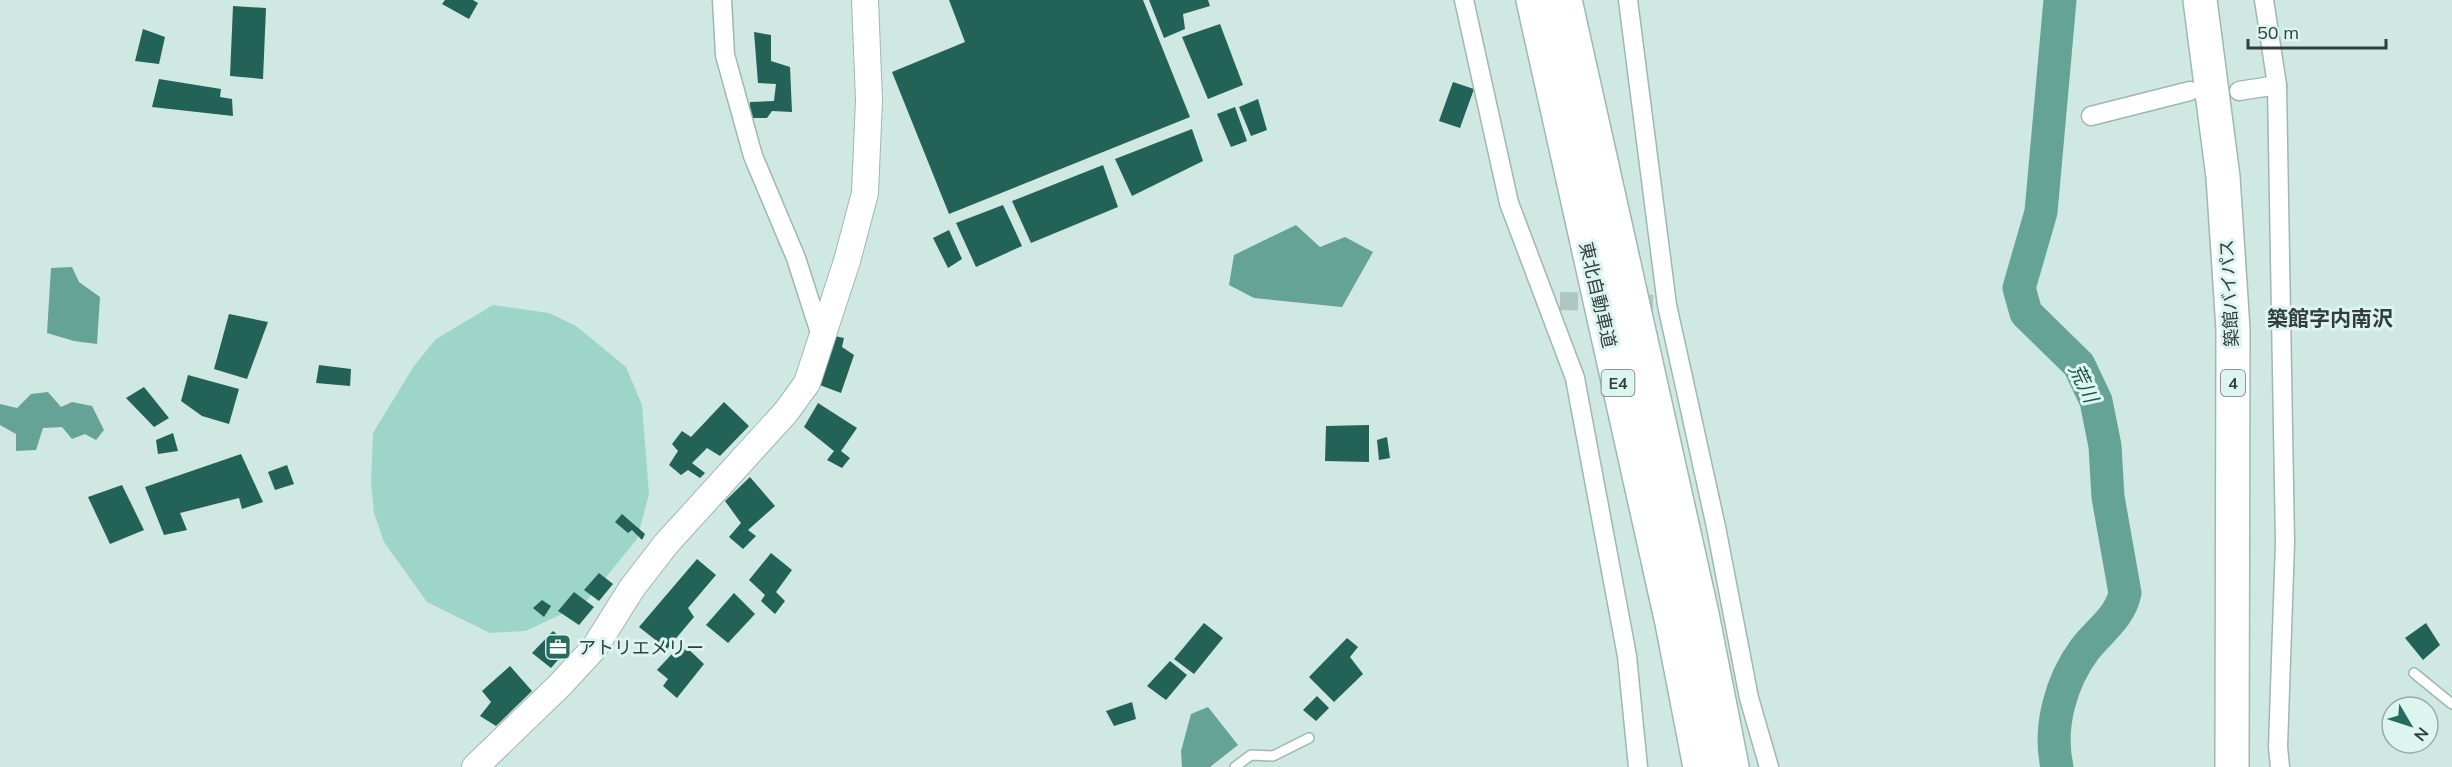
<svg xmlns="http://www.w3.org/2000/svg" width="2452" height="767" font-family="Mulish,'Noto Sans JP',sans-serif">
	<rect width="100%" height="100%" fill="#cfe8e2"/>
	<path fill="#9dd5c8" d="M493,305L549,313L576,326L626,367L642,405L649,494L637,539L584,604L525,631L490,633L427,602L384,542L374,513L371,482L373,433L414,366L436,339Z"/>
	<g fill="#66a397">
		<path d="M1296,225L1320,247L1345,237L1373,252L1342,307L1254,298L1229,285L1234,255Z"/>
		<path d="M72,267L79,282L100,297L97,344L74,341L47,333L51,268Z"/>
		<path d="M48,392L61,407L72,402L92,406L104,430L96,440L85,434L72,439L62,427L43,428L36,450L16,451V434L0,425V404L17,408L31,394Z"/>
		<path d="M1208,707L1238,745L1210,767H1182L1181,751L1191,714Z"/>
	</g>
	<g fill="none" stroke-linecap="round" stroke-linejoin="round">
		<path stroke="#66a397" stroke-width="33" d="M2057,767C2048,727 2061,681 2085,649C2100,630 2120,617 2125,593L2108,497L2105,446L2096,401L2079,365L2026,313L2019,288L2041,212L2060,0"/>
	</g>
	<g fill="#236257">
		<path d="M445,0H473L478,3L469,19L442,4Z"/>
		<path d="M949,0H1143L1190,117L949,214L892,72L965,42Z"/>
		<path d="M1149,0H1208L1210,6L1183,14L1185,29L1164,38Z"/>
		<path d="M233,6L266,8L263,79L230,76Z"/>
		<path d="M1220,24L1243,85L1208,99L1182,37Z"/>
		<path d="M143,29L165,37L159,64L135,61Z"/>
		<path d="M754,32L771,35V61L790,67L792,112L772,111L767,118H750V102L774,101L776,84L758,83Z"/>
		<path d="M159,79L221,89L220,97L232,99L233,116L152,107Z"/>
		<path d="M1453,82L1474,89L1460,128L1439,121Z"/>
		<path d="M1258,99L1267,130L1251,136L1239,107Z"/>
		<path d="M1235,107L1247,141L1231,147L1217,114Z"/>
		<path d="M1192,129L1203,161L1132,196L1115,159Z"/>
		<path d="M1103,165L1118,207L1031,243L1012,201Z"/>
		<path d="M1003,205L1022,246L976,267L956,223Z"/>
		<path d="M949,230L962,259L948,268L933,238Z"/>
		<path d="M229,314L268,322L247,379L214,369Z"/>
		<path d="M830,335L844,338L842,347L854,355L841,393L817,384Z"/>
		<path d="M319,365L351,369L350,386L316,383Z"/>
		<path d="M188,375L239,389L229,424L202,416L181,401Z"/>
		<path d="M144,387L169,418L154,427L126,398Z"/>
		<path d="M724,402L749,426L720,456L707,448L692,463L705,473L700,478L688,470L681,475L669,465L678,451L672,444L682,431L691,437Z"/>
		<path d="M818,403L857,428L841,451L850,458L842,468L827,460L834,451L804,427Z"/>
		<path d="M1369,425V462L1325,461L1326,426Z"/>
		<path d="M173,433L178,451L158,454L156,440Z"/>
		<path d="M1387,437L1390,458L1379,460L1377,440Z"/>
		<path d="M241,454L263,502L242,509L239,498L180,513L187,530L164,535L145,487Z"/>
		<path d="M287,465L294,484L275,490L268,472Z"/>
		<path d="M750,477L775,506L748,530L756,536L743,549L729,537L741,523L725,501Z"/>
		<path d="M122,485L144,530L110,544L88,497Z"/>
		<path d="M622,514L645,534L642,540L632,530L628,533L615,522Z"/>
		<path d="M771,553L792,570L776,592L785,601L775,614L761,601L765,595L749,580Z"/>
		<path d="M697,559L716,575L688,608L694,617L667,649L639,627Z"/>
		<path d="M599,573L613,584L599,601L584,590Z"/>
		<path d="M574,592L594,607L579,625L558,611Z"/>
		<path d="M734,593L755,614L728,643L706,625Z"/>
		<path d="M542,600L551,606L544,617L533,608Z"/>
		<path d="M1204,623L1223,638L1194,674L1174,659Z"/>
		<path d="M2426,623L2440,645L2423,660L2405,638Z"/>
		<path d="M553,631L570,646L551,668L532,653Z"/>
		<path d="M1347,638L1358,647L1350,657L1363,674L1334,702L1309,677Z"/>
		<path d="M682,643L704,664L677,698L663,686L668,679L657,670Z"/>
		<path d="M1170,661L1187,675L1166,700L1147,686Z"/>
		<path d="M510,666L532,691L496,726L480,716L491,702L482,691Z"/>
		<path d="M1317,696L1329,708L1316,721L1303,710Z"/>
		<path d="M1132,702L1136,719L1114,726L1106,711Z"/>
	</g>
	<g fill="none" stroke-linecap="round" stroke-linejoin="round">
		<path stroke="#b0c6c1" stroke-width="18" stroke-dasharray="18 9" stroke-linecap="butt" d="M1560,301L1653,304"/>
		<defs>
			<g id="lane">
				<path d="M2414,673L2452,704"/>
				<path d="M1235,767L1251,755L1273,756L1309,738"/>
			</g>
			<g id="street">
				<path d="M722,0L725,55L753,156L796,258L822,339"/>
				<path d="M1464,0L1509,203L1575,378L1627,656L1638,767"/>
				<path d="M1628,0L1667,305L1716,527L1749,698L1769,767"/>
				<path d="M2264,0L2277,85L2285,543L2278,747L2280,767"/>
				<path d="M2239,91L2277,85"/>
				<path d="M2091,116L2190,91"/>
			</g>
			<path id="secondary" d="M475,767L560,685L595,647L632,588L666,544L786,412L807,383L847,261L865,193L869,100L865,0"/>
			<g id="highway">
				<path d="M1533,0L1672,623L1700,767"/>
				<path d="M1565,0L1702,614L1732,767"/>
				<path d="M2200,0L2223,177L2233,329L2232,767"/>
			</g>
		</defs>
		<use href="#lane" stroke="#9fb7b1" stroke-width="12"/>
		<use href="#street" stroke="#9fb7b1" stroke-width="21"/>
		<use href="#secondary" stroke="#9fb7b1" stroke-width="28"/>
		<use href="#highway" stroke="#9fb7b1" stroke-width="36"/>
		<use href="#lane" stroke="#fff" stroke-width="9"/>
		<use href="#street" stroke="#fff" stroke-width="18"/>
		<use href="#secondary" stroke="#fff" stroke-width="26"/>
		<use href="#highway" stroke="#fff" stroke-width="33"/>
	</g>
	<defs>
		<symbol id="office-square" viewBox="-11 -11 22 22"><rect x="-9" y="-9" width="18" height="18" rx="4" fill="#256b5f" stroke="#dcf5ef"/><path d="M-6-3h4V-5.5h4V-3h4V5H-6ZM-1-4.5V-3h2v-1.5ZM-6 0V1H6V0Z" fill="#fff"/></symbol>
	</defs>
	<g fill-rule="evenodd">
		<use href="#office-square" x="543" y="632" width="30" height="30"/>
	</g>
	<g text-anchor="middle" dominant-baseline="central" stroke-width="6" stroke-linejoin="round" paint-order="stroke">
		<g fill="#dcf5ef" stroke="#667471" stroke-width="1.5">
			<rect x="1601.5" y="370" width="33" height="26" rx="4.5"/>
			<rect x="2221" y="370" width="24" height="26" rx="4.5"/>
		</g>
		<g font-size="16" font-weight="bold" fill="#333d3b">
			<text x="1618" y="383">E4</text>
			<text x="2233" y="383">4</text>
		</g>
		<g font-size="18" fill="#333d3b" stroke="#dcf5ef">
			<text transform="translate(2229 293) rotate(-93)">築館バイパス</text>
			<text transform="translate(1598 295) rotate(77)">東北自動車道</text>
		</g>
		<g font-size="18" fill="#333d3b" stroke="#dcf5ef" text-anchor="start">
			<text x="578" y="647">アトリエメリー</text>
		</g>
		<g font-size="20" font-style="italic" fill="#1c5148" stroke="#dcf5ef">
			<text transform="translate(2084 383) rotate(64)">荒川</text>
		</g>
		<g font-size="21" font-weight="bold" fill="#333d3b" stroke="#dcf5ef">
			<text x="2330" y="318">築館字内南沢</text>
		</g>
	</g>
	<g transform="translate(2410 725) rotate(129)"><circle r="28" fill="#dcf5ef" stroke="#98aba7" stroke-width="1.5"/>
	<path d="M0-4.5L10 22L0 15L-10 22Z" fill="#256b5f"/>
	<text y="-9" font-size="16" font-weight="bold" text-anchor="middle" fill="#333d3b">N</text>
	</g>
	<path d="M2248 39v9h138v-9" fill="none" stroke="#333d3b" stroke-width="3"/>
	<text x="2257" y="39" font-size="18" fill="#333d3b" stroke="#dcf5ef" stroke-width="4.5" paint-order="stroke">50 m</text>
</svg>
